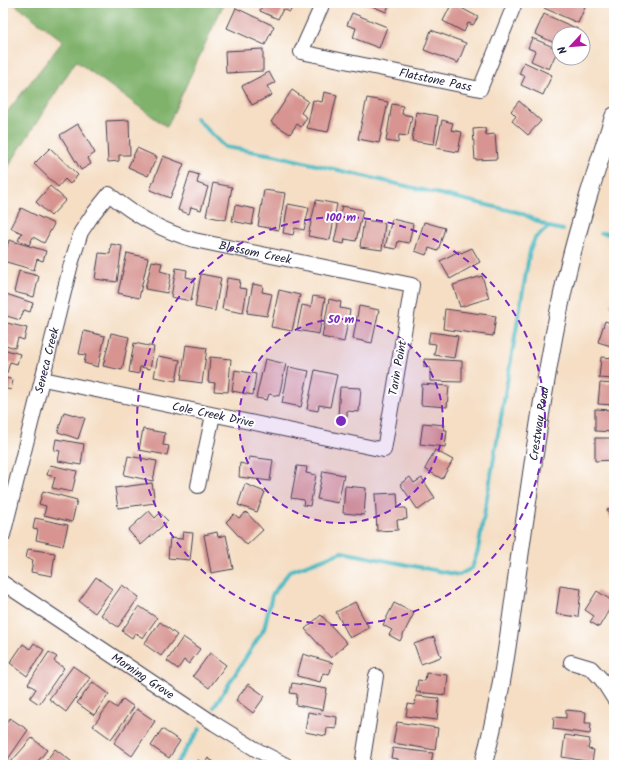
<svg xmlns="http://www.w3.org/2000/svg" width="617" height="768" font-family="Kalam,sans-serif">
	<rect width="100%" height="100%" fill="#fff"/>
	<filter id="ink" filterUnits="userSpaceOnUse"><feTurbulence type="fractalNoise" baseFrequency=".025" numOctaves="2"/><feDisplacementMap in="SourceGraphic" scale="8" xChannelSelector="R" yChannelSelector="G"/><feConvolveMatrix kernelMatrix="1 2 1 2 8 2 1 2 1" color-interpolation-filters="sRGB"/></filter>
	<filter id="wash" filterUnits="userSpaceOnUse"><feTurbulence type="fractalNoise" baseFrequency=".012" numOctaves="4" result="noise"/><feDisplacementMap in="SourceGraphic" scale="16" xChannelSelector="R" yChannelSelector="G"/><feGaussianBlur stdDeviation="0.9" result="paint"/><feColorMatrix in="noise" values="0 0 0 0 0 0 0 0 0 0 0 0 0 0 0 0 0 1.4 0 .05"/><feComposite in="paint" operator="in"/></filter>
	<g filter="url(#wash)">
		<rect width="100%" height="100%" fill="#f5dec4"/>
		<path fill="#80b26c" stroke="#516a54" d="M13,3H224L167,127L76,61L3,175V117L63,41Z"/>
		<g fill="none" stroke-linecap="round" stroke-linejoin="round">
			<g stroke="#4ab9c2" stroke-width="4">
				<path d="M196,118L225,147L274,155L521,213L549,227"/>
				<path d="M601,233L614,234"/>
				<path d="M214,707L264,629L272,595L290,571L342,552L459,575L472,568L478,550L530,250L535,238L549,227L563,230"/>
				<path d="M175,765L200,729"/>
			</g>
		</g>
		<g id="blocks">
			<g fill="#d79491">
				<path d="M263,3H294L290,12L283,9L278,19L260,11Z"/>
				<path d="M365,3H390L386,12Z"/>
				<path d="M452,3L478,17L473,25L468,23L464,32L443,21Z"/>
				<path d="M464,3H474L472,7Z"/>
				<path d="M547,3H587L578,23L544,8Z"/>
				<path d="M236,8L274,26L265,45L227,28Z"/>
				<path d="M352,13L387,27L379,48L353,38L356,28L347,25Z"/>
				<path d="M544,14L578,29L575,34H559V45L535,34Z"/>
				<path d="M431,30L466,43L458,63L424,50Z"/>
				<path d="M532,38L558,49L549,69L531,61L535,51L528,48Z"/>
				<path d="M263,49V71L226,73L225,51Z"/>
				<path d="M524,62L552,75L543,95L521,85L525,76L519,74Z"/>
				<path d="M269,72L275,83L267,86L272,95L252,105L242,86Z"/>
				<path d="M292,90L308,101L301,113L307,117L301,127L297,124L290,134L271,122Z"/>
				<path d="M324,92L337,95L328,132L307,128L313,100L322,102Z"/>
				<path d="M367,98L388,102L379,143L358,139Z"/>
				<path d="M519,101L541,121L528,135L512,121L516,116L511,111Z"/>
				<path d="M392,104L403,106L402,114L412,116L408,136L399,135L398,143L386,141Z"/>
				<path d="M416,112L438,116L434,144L412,141Z"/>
				<path d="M129,120L130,155H119V161L108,162L106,121Z"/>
				<path d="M442,120L453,123L451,130L462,132L458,152L436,148Z"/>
				<path d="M78,124L95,153L88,158L91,164L81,170L60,135Z"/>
				<path d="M485,128L486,135L495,134L497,159L475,160L473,129Z"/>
				<path d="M50,148L78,175L70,184L65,179L58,187L34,164Z"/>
				<path d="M137,148L157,157L148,176L128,167Z"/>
				<path d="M163,156L184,164L170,198L150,190Z"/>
				<path d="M190,172L199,175L197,183L208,187L201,210L191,207L189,214L178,210Z"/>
				<path d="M213,183L232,187L226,220L206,216Z"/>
				<path d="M50,186L66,200L51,216L36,202Z"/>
				<path d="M264,190L285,193L279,230L258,226Z"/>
				<path d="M316,200L337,204L330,240L308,236Z"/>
				<path d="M288,204L309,208L304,230L295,228L293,235L283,233Z"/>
				<path d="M235,205L255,209L252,225L232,221Z"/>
				<path d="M342,206L363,210L356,241L345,239L344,244L334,242Z"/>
				<path d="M21,208L54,224L44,243L33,237L29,245L18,240L22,233L11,228Z"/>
				<path d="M392,219L413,224L409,243L398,241L396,249L385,247Z"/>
				<path d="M364,220L385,223L382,250L360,247Z"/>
				<path d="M424,222L445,228L438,251L429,248L426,255L415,251Z"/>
				<path d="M9,240L46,251L43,261L37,259L34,270L3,261Z"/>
				<path d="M111,244L122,246L117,282L95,279L99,253L110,254Z"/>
				<path d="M472,248L480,262L450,279L440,261L459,251L461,253Z"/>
				<path d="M127,253L148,258L139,298L118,293Z"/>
				<path d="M152,261L162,263L160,271L171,274L167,293L145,289Z"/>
				<path d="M176,268L187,270L186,277L195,279L191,301L171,297Z"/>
				<path d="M19,271L39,276L34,297L14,292Z"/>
				<path d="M201,274L221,278L215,311L195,307Z"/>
				<path d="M482,276L489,298L460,307L453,285Z"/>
				<path d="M227,278L240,280L239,288L247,289L243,313L222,309Z"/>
				<path d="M253,284L263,286L262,292L272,294L267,316L247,313Z"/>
				<path d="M279,290L300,295L292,331L271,327Z"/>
				<path d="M6,294L33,303L30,312L24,310L20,320L3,315V302Z"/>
				<path d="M313,296L325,298L319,334L297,330L302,305L311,307Z"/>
				<path d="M329,299L341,302L340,308L350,310L344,342L322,337Z"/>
				<path d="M614,301V309L610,305Z"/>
				<path d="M359,306L379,310L372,343L353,339Z"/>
				<path d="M445,309L496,316L493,336L443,329Z"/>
				<path d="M605,321L614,324V347L598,342Z"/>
				<path d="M3,322L27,328L24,340L18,338L15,348L3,344Z"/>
				<path d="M84,331L105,336L98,367L84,363L86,355L79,354Z"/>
				<path d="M430,332L458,336L454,358L434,355L436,344L428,343Z"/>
				<path d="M111,333L129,337L122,370L103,366Z"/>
				<path d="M134,343L154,347L150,369L140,367L139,374L129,372Z"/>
				<path d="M186,345L207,348L202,383L181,380Z"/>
				<path d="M3,349L20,354L17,364L10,362L7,373L3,372Z"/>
				<path d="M158,356L180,360L176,381L154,377Z"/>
				<path d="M210,357L231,359L228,392L214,391L215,383L208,382Z"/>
				<path d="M601,357L614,358V379L599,378Z"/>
				<path d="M265,359L286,364L279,396L269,394L267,400L256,398Z"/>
				<path d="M424,359L462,361V382L430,381V368L424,367Z"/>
				<path d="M289,367L309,371L301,407L282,403Z"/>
				<path d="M235,370L256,374L253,395L232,391Z"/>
				<path d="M315,370L337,375L330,407L319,405L318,411L307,409Z"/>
				<path d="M3,377L13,380L11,390L3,388Z"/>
				<path d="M600,383L614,384V405L598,404Z"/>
				<path d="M422,384L449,386L447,407L421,405Z"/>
				<path d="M340,387L361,388L359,412L347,411V417L338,416Z"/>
				<path d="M3,404L7,405L5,415H3Z"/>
				<path d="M595,409L614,410V432L595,431Z"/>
				<path d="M64,412L85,418L78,439L58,432Z"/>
				<path d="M423,423L445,425L444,430H447L445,447L420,444Z"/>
				<path d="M143,429L165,433L163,445L169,446L167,455L139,450Z"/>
				<path d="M595,438H614V460L595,461Z"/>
				<path d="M56,439L84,444L81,465L58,461L60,451L54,450Z"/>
				<path d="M435,450L453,460L442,479L425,469Z"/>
				<path d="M128,456L157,461L153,481L124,475Z"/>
				<path d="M249,457L273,460L270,481L239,477L240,463L248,465Z"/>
				<path d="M50,465L77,471L72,492L52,488L55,477L47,475Z"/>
				<path d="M297,466L307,467L306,473L316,475L310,506L303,505L304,500L291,498Z"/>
				<path d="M323,471L344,475L338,503L317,499Z"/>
				<path d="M410,477L414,483L422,478L435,498L418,510L400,484Z"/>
				<path d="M152,483L155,503L118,508L115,488Z"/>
				<path d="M245,484L265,492L257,512L238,505Z"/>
				<path d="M345,486L366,488L364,515L343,513Z"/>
				<path d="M43,491L77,500L72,522L44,515L46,506L39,504Z"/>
				<path d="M397,493L398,508H406L407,519L397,520L398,530L377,531L375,494Z"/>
				<path d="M614,506V526L607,510Z"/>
				<path d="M149,511L155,518L160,513L168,521L141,545L128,530Z"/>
				<path d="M246,512L263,530L247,545L226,522L234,514L239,518Z"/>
				<path d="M35,518L68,525L63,546L36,540L38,530L33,529Z"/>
				<path d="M183,532L193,533L190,560L168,558L170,538L182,539Z"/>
				<path d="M217,532L218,537L226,535L233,569L211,573L204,535Z"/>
				<path d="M28,549L55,553L52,576L31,572L33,560L26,558Z"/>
				<path d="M96,577L112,589L95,613L79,601Z"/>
				<path d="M122,585L139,597L118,627L101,615Z"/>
				<path d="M560,586L581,589L578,617L556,614Z"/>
				<path d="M597,591L614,602L599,627L590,622L594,616L585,610Z"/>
				<path d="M355,602L369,628L350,638L336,612Z"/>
				<path d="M394,603L414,613L400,641L389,635L392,630L383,625Z"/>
				<path d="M139,606L157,618L143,638L135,633L132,638L122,631Z"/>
				<path d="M321,615L347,643L331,658L305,629Z"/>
				<path d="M160,622L177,635L161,656L144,644Z"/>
				<path d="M183,637L200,649L189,664L184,660L178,669L167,661Z"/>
				<path d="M434,637L441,657L421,664L414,644Z"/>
				<path d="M34,643L44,650L27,676L10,663L23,644L30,649Z"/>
				<path d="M49,652L57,657L54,661L64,668L39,704L30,698L36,689L28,684Z"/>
				<path d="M210,653L226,665L209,688L193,676Z"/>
				<path d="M303,654L333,663L329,675L323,673L320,682L297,676Z"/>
				<path d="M73,666L90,678L66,712L49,699Z"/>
				<path d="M426,673L448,675L446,695L416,692L418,680L425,681Z"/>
				<path d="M93,682L109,694L94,715L77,703Z"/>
				<path d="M292,683L327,689L323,710L296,705L297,694L290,693Z"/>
				<path d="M248,684L265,696L253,713L236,700Z"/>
				<path d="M416,696L439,698L437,720L406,716L408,704L415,705Z"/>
				<path d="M123,699L134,707L111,739L93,726L110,703L117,708Z"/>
				<path d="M137,709L155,721L132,756L114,743Z"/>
				<path d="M566,710L586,712L585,723H591L590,734L553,729L554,717L566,718Z"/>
				<path d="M308,712L337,717L336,729L327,728L326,736L305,732Z"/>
				<path d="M10,718L28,730L6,762L3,760V728Z"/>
				<path d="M397,722L438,728L435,750L393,743Z"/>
				<path d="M162,729L180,741L169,758L151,746Z"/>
				<path d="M565,735L590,739L588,749L594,750L592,762L562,757Z"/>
				<path d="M32,738L47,750L35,765H12L10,763Z"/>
				<path d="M393,748L433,753L431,765H398V759L391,758Z"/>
				<path d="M55,749L71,761L68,765H43Z"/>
				<path d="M208,758L218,765H195L198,760L204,764Z"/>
				<path d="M563,762L582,764L581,765H563Z"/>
			</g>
		</g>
	</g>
	<g filter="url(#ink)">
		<use href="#blocks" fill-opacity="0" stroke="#423e50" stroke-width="1"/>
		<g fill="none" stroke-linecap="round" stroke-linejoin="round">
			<defs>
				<g id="minor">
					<path id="s1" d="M323,3L301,52L480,89L515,3"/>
					<path d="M198,486L213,415"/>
					<path id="s2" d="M3,535L71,264L81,232L93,214L109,194C135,216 162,231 194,240L412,285L384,450L43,379"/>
					<path id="s3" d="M3,583L215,724L257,750L286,765"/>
					<path d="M571,662L591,668L602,680L614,699"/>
					<path d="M362,765L376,676"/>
				</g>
				<g id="tertiary">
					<path id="s4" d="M483,765C506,683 513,596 526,512C537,435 548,358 565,282C578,226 596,171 614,116"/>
				</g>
			</defs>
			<use href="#minor" stroke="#423e50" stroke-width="16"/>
			<use href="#tertiary" stroke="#423e50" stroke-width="19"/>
			<use href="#minor" stroke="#fff" stroke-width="14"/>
			<use href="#tertiary" stroke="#fff" stroke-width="17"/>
		</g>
	</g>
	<circle cx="341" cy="421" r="102" fill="#7b2cbf" fill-opacity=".12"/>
	<g fill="none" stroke="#7b2cbf" stroke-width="2" stroke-dasharray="7 5">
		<circle cx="341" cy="421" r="102"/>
		<circle cx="341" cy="421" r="204"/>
	</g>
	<g text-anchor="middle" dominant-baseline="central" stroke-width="4" stroke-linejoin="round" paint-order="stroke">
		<g font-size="12" fill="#22223b" stroke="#fff">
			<text stroke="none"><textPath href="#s1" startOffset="191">Flatstone Pass</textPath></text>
			<text stroke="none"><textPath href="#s2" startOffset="520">Blossom Creek</textPath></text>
			<text stroke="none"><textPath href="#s2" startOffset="180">Seneca Creek</textPath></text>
			<text transform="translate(398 368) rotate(-80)">Tarin Point</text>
			<text transform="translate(213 415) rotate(12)">Cole Creek Drive</text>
			<text stroke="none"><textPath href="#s4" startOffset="346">Crestway Road</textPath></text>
			<text stroke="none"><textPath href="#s3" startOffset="168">Morning Grove</textPath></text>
		</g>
	</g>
	<circle cx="341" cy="421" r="6" fill="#7b2cbf" stroke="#fff" stroke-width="2"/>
	<g font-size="12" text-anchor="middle" font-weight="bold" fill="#7b2cbf" stroke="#fff" stroke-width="4" stroke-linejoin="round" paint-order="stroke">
		<text x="341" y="221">100 m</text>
		<text x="341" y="323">50 m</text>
	</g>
	<rect width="617" height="768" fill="none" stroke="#fff" stroke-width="16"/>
	<g transform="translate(571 46) rotate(244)"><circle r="19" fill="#ffffff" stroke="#a7a7b1"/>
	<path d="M0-3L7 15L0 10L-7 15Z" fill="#b5179e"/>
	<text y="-6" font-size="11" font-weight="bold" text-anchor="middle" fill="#22223b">N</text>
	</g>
</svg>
